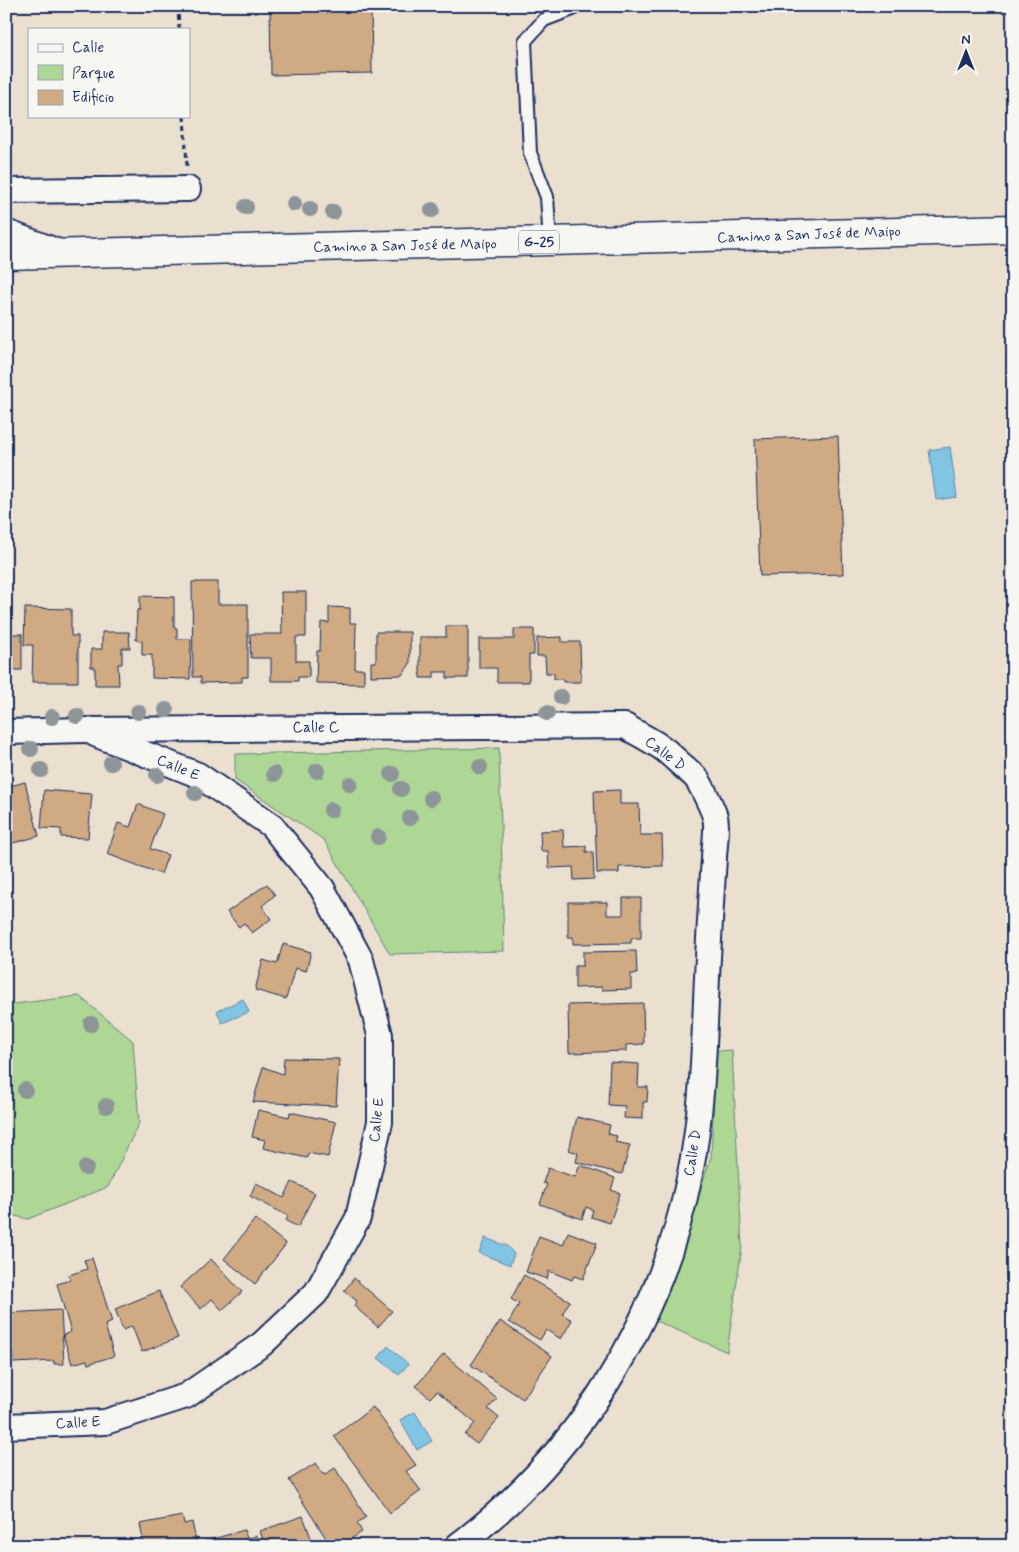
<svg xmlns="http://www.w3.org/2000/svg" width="1019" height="1552" font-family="Mynerve,sans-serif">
	<rect width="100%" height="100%" fill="#ebdfd0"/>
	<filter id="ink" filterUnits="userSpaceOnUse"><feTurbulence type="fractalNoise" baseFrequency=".02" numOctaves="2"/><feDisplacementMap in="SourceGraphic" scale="10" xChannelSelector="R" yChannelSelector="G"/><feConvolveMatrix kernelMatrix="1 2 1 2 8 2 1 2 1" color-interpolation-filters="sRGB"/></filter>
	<g filter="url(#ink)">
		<g fill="#aed795" stroke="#64837a">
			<path d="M499,748L504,951L390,954L324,840L235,780V754Z"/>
			<path d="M79,996L133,1041L139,1123L108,1187L28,1219L6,1214V1005Z"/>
			<path d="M732,1050L742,1246L727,1352L656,1321L711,1157L716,1051Z"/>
		</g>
		<g fill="#81c5e2" stroke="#5889ad">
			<path d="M950,447L957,497L936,500L929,450Z"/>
			<path d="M243,999L249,1012L222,1023L217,1011Z"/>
			<path d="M485,1238L507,1246L514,1254L510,1265L479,1253Z"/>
			<path d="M388,1346L408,1364L399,1375L378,1358Z"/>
			<path d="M415,1412L432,1441L417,1450L400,1420Z"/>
		</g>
		<g fill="#d0aa82" stroke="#1b2f5e">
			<path d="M270,6H371L372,73L271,75Z"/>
			<path d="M838,436L843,574L760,576L755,439Z"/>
			<path d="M192,582H218V604H248V677H242V682L201,683V677H193Z"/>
			<path d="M281,592H306V637H296V661H309V677H298V681H271V658H251L250,634H282Z"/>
			<path d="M140,596L174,597V628H177V639H191L190,679L152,678V655H142V641L136,640L137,610H140Z"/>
			<path d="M329,607L350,608V623H356L355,669H364V684L316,683L317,651H320L321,622L329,623Z"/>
			<path d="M25,608L71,609V636H78V682H32L33,645H24Z"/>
			<path d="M446,626H468V678H447V672H434V678H420V637H446Z"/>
			<path d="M514,629H534V655H529V682H497V668H479V639H514Z"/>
			<path d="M102,632H129L130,648H122V664H118L119,685H95V667H91V649H102Z"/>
			<path d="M376,632H410V664L402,675L371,676V662H376Z"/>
			<rect x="6" y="634" width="16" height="36"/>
			<path d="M562,637V642H580L581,682H563V679H554V673H546L545,656H537V638Z"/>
			<path d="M25,782L39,836L6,845V787Z"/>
			<path d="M44,790L92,794L88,838L61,837V829L41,828Z"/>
			<path d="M620,790V804H639L640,835H662L663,866L619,867V873H597L594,791Z"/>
			<path d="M138,804L163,814L150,849L168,855L161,874L107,854L118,823L130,827Z"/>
			<path d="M563,830L564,847L586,846V852H593L594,879L574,880L573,867L549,868L548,851H541L540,831Z"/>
			<path d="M267,884L275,895L262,906L271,919L252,933L244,923L239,927L227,912Z"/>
			<path d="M623,898H641V938H631V943L573,944V937H568V902H607V915H623Z"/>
			<path d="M283,944L311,952L306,971L295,968L286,999L255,990L263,960L277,964Z"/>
			<path d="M636,951L637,974H631V989L602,990V987L575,988V966H583V952Z"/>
			<path d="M643,1003L644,1044L626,1045V1051L569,1053L568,1005Z"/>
			<path d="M284,1058L339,1059L336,1106L253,1102L263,1067L283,1074Z"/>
			<path d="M610,1062L639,1064L638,1087H648L647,1102H643V1119L624,1118L625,1106L608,1105Z"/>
			<path d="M258,1110L289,1117L290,1112L336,1122L328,1157L308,1153L307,1158L263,1148L265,1140L252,1137Z"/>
			<path d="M577,1117L610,1125L608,1134L617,1136L615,1142L630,1145L622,1174L576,1162L578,1153L569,1150Z"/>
			<path d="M580,1165L615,1178L611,1190L620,1193L610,1223L591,1217L593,1210L586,1207L582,1219L540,1204L547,1184L543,1183L548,1168L575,1177Z"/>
			<path d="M292,1182L315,1193L298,1227L286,1221L288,1216L250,1196L256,1183L284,1198Z"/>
			<path d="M255,1219L286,1244L255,1284L224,1259Z"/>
			<path d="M568,1232L597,1243L583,1279L574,1276L572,1280L549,1271L547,1279L526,1272L539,1236L563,1245Z"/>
			<path d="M92,1258L112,1322L105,1325L114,1356L88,1364L87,1360L72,1364L63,1335L71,1332L57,1284L70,1280L69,1275L87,1269L84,1260Z"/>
			<path d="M211,1259L242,1292L222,1310L212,1299L201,1309L180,1287Z"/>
			<path d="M524,1275L570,1301L562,1314L572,1320L561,1339L546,1330L540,1340L509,1322L519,1304L511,1299Z"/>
			<path d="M354,1278L392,1311L378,1327L354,1306L357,1301L344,1291Z"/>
			<path d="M159,1291L178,1338L142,1352L132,1326L123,1330L115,1309Z"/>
			<path d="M61,1310L64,1364H54V1361L13,1363V1351L6,1352V1313Z"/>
			<path d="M500,1321L552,1356L523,1399L471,1365Z"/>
			<path d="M444,1354L497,1399L488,1409L499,1418L477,1444L465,1435L475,1423L437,1391L430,1398L416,1386Z"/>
			<path d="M373,1407L416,1465L406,1471L421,1491L390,1513L334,1436Z"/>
			<path d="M316,1463L324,1475L335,1468L366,1517L357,1523L362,1532L339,1546L335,1539L329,1543L289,1480Z"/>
			<path d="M182,1516L184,1524L192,1522L197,1546H144L140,1524Z"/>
			<path d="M303,1516L314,1546H265L260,1531Z"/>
			<path d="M244,1530L247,1538L256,1536L259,1546H200L199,1543Z"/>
		</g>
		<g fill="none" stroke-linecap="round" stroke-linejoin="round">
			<defs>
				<path id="service" d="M550,242L547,197L530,153L525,41L544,20L573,9L575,6"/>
				<g id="minor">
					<path d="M6,191L188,189"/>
					<path d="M6,232L59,252"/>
					<path d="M6,732L84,730L625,726C638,734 653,741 665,750C671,755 677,761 683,766C687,770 693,774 697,779C701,785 713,809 715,817C718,827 714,848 714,859C711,899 709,938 707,977C704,1043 703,1110 690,1174C661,1322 577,1456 457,1546"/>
					<path d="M6,1426L105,1422L186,1396L262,1344L316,1293L358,1218L380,1122V1035L361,960L322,888L271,825L198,775L95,734"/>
				</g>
				<path id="primary" d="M6,255L1013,229"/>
			</defs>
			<use href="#service" stroke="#1b2f5e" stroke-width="16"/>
			<use href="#minor" stroke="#1b2f5e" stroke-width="28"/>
			<use href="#primary" stroke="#1b2f5e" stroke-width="31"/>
			<g stroke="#1b2f5e" stroke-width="3" stroke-dasharray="5 4" stroke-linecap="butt">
				<path d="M178,6L179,29"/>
				<path d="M184,116L187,166"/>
			</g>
			<use href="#service" stroke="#f6f6f2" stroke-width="12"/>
			<use href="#minor" stroke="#f6f6f2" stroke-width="24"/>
			<use href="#primary" stroke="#f6f6f2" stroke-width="28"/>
		</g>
		<g fill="#8d9599">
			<circle cx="294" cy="204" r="8"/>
			<circle cx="246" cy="207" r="8"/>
			<circle cx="310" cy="209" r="8"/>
			<circle cx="432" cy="210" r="8"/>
			<circle cx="333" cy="212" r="8"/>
			<circle cx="561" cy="697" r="8"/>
			<circle cx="166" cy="710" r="8"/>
			<circle cx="138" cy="712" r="8"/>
			<circle cx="547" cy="713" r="8"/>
			<circle cx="77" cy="716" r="8"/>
			<circle cx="52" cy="717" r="8"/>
			<circle cx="31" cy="749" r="8"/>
			<circle cx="111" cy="763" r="8"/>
			<circle cx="480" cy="767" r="8"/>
			<circle cx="41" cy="770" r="8"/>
			<circle cx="317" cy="771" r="8"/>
			<circle cx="274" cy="774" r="8"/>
			<circle cx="392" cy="774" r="8"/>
			<circle cx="157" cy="775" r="8"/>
			<circle cx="350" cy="784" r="8"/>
			<circle cx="401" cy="789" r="8"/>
			<circle cx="195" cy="793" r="8"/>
			<circle cx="431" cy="798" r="8"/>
			<circle cx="331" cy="810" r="8"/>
			<circle cx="410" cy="818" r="8"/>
			<circle cx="378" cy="837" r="8"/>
			<circle cx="91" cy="1024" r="8"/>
			<circle cx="25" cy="1090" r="8"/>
			<circle cx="106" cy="1106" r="8"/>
			<circle cx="86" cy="1168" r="8"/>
		</g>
	</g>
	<g text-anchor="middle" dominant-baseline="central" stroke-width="4" stroke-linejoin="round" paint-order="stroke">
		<rect fill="#f6f6f2" stroke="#5d6b8a" stroke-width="1" x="519" y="230.5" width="40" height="23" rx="4"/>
		<g font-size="14" font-weight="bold" fill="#1b2f5e">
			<text x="539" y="242">G-25</text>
		</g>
		<g font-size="15" fill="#1b2f5e" stroke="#f6f6f2">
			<text transform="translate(809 235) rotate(-2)">Camino a San José de Maipo</text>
			<text transform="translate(405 246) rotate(-1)">Camino a San José de Maipo</text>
			<text x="316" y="728">Calle C</text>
			<text transform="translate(665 754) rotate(37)">Calle D</text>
			<text transform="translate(178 768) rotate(23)">Calle E</text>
			<text transform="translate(377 1120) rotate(-84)">Calle E</text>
			<text transform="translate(693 1153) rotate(-81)">Calle D</text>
			<text transform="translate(78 1423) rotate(-3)">Calle E</text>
		</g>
	</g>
	<rect width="1019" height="1552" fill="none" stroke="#f6f6f2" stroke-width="25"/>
	<rect x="12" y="12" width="994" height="1527" fill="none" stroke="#1b2f5e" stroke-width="2" filter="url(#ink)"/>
	<rect x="28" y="28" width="162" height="90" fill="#f6f6f2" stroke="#9ea6b7"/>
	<rect x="38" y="44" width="25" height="8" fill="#f6f6f2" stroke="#9ea6b7"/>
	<text x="72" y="52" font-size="15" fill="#1b2f5e">Calle</text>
	<rect x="38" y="65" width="25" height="15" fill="#aed795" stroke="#9ea6b7"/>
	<text x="72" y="78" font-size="15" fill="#1b2f5e">Parque</text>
	<rect x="38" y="90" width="25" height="15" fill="#d0aa82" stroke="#9ea6b7"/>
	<text x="72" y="102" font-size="15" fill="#1b2f5e">Edificio</text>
	<g transform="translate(966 52)" stroke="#f6f6f2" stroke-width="4" paint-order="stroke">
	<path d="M0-4L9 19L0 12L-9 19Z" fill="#1b2f5e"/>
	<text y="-8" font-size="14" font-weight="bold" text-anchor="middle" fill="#1b2f5e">N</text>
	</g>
</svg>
